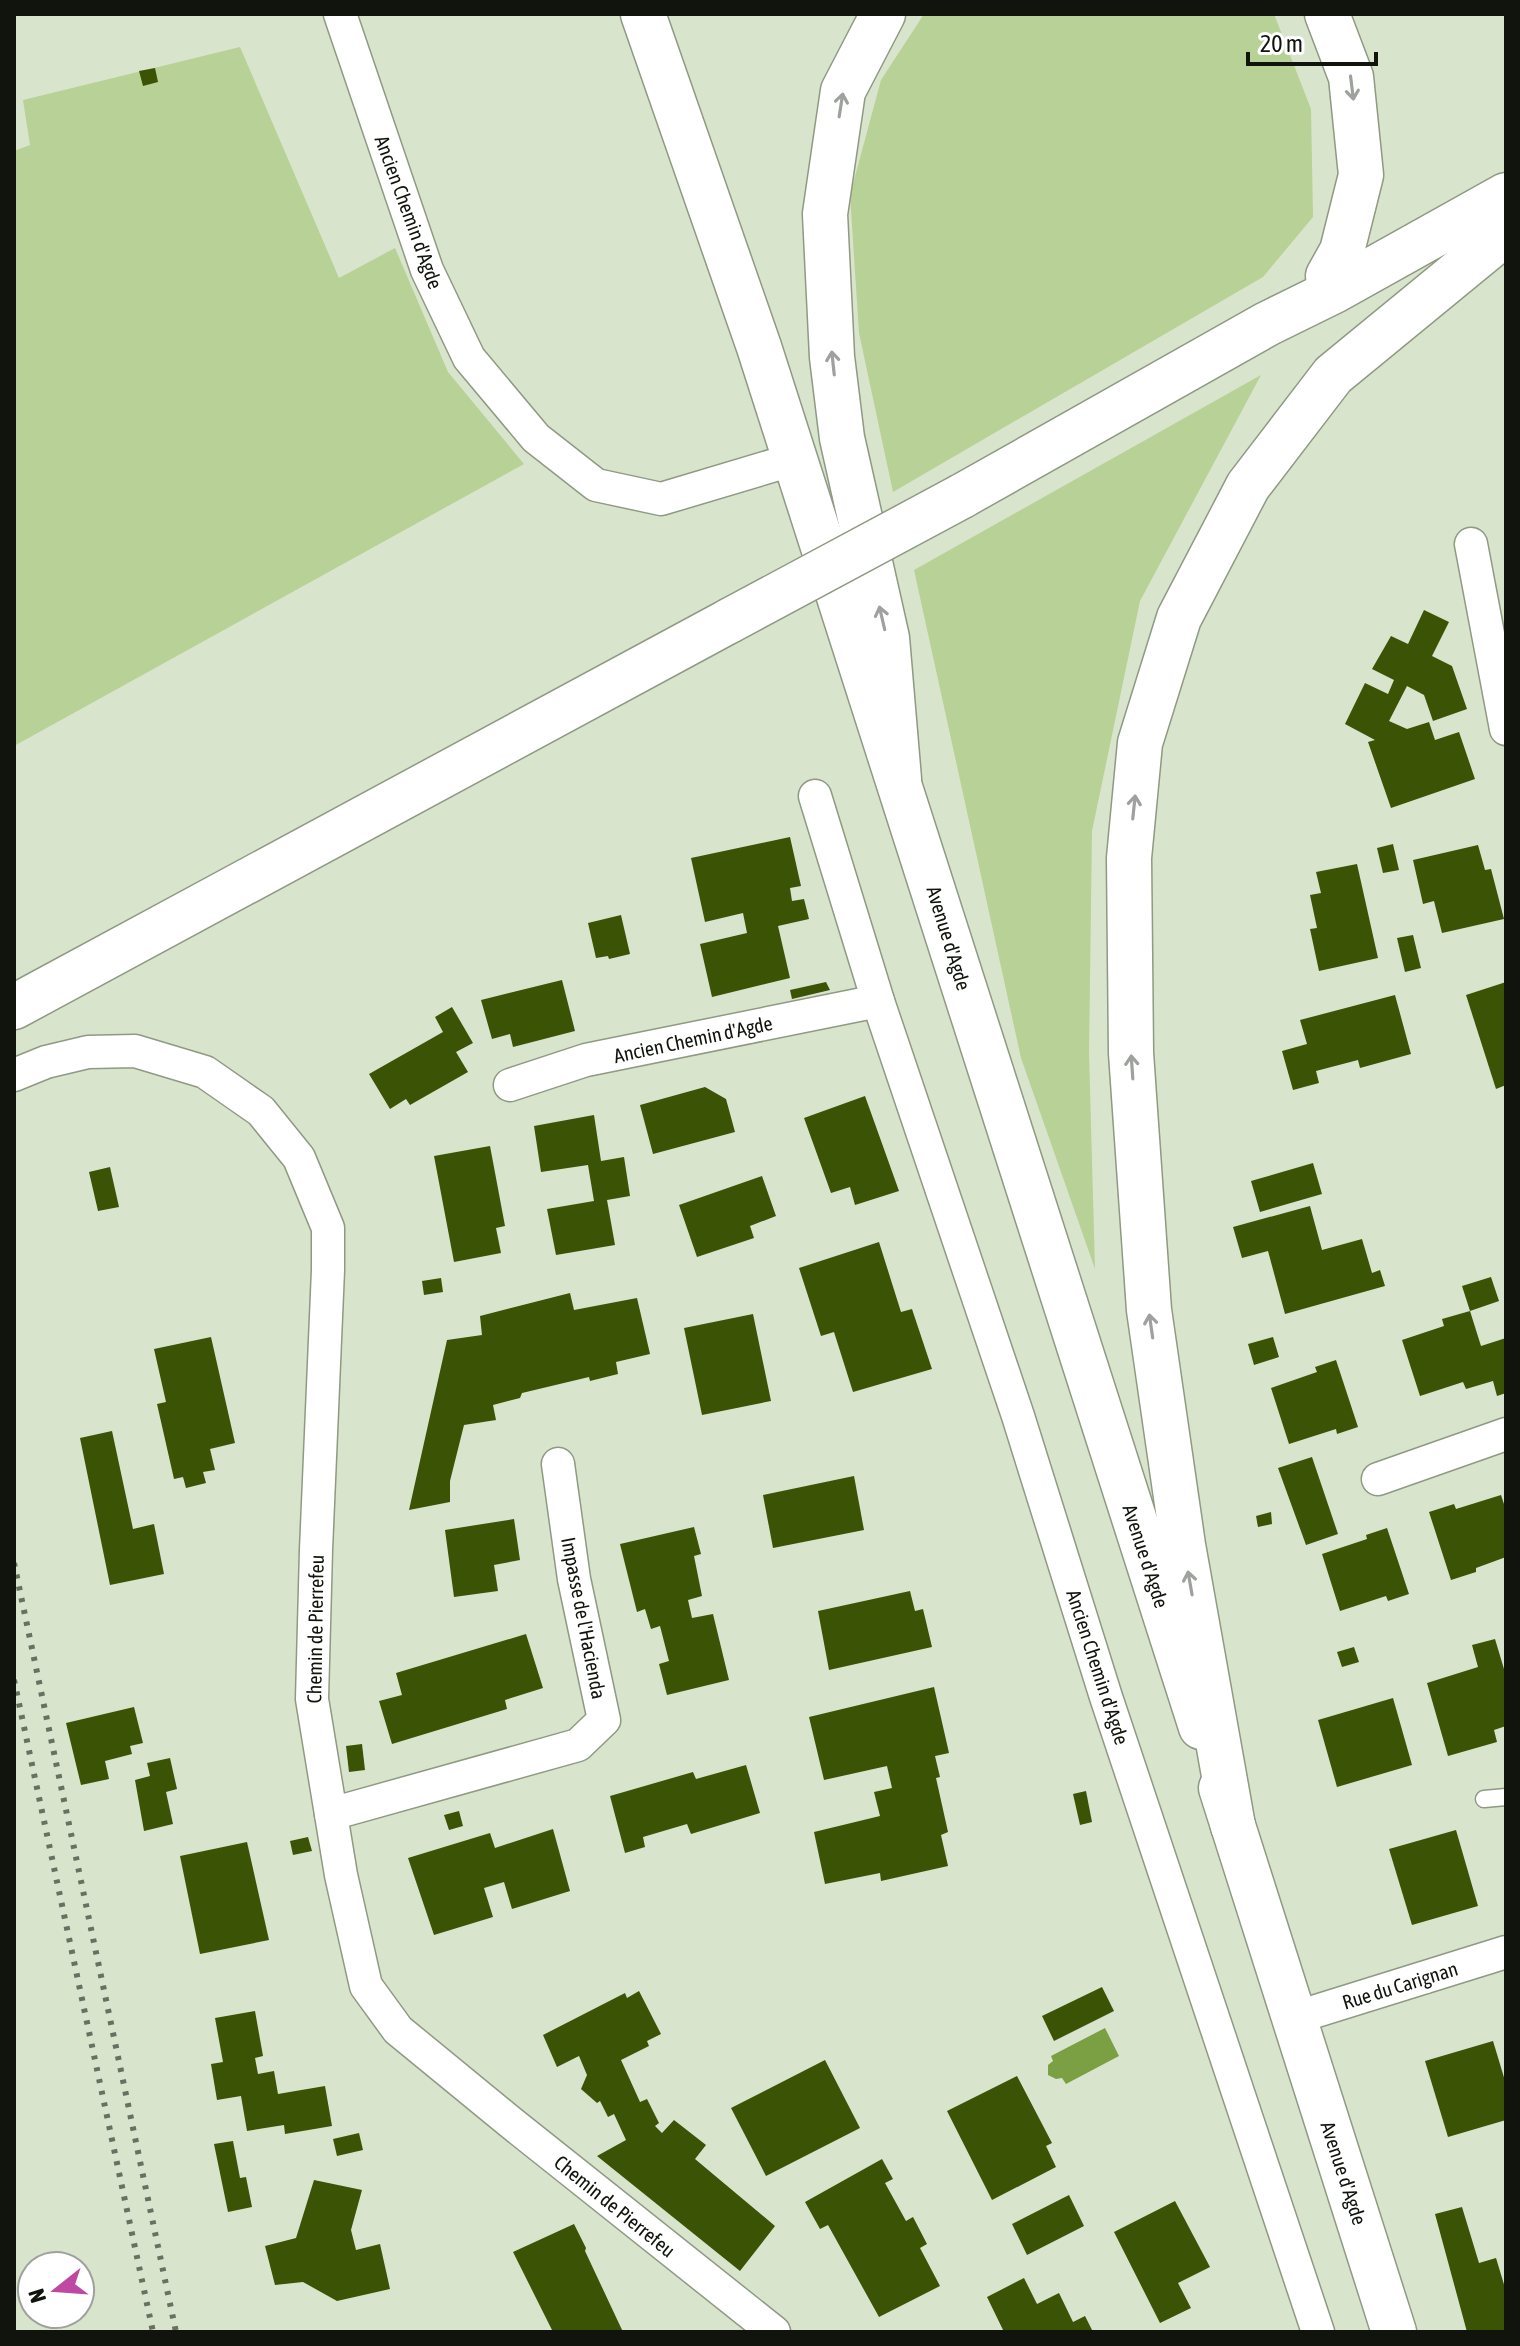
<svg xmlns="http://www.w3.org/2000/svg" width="1520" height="2346" font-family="'Asap Condensed',sans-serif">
	<rect width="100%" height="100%" fill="#d9e4cd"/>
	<g fill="#b8d196">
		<path d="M924,14H1274L1311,109L1313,217L1263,277L893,492L859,333L850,195L881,80Z"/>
		<path d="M240,47L339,278L395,248L448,372L524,464L14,746V151L30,145L23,100Z"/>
		<path d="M1261,375L1140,601L1092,831L1089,1053L1095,1269L1021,1058L914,570Z"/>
	</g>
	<path fill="#7b9f43" d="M1105,2028L1119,2056L1066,2084L1062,2078L1056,2079L1048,2075V2065L1053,2061L1051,2056Z"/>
	<g fill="#3a5305">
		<path d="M155,68L158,82L143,86L139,71Z"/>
		<path d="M1424,610L1449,622L1432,656L1452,666L1467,709L1433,721L1424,695L1407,686L1389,721L1407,729L1429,722L1435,740L1459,732L1475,779L1391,808L1368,742L1375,740L1345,724L1365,683L1388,694L1394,680L1372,669L1391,636L1408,644Z"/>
		<path d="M790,837L801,886L790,888L792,901L804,899L809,919L778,926L790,978L712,997L700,944L747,933L743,913L705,922L691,858Z"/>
		<path d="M1393,844L1399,870L1383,873L1377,848Z"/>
		<path d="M1478,845L1485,870L1491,869L1504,919L1442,933L1434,901L1423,904L1413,860Z"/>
		<path d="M1357,864L1378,958L1319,971L1310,929L1317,928L1310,895L1321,893L1316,872Z"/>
		<path d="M621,915L630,954L609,959L608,956L596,958L588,923Z"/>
		<path d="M1413,935L1421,968L1405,972L1397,938Z"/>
		<path d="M562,980L575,1031L513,1047L510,1034L492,1039L481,1000Z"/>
		<path d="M826,982L830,990L792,999L790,990Z"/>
		<path d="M1506,982V1085L1496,1089L1466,995Z"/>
		<path d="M1395,995L1411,1054L1360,1068L1358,1060L1316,1071L1319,1083L1293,1090L1282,1051L1307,1044L1300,1020Z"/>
		<path d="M452,1007L473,1043L456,1052L468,1072L410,1105L406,1099L390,1109L369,1074L443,1032L435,1017Z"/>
		<path d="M705,1087L726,1099L735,1132L653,1154L640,1105Z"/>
		<path d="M865,1096L899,1191L855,1205L850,1187L831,1193L804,1118Z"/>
		<path d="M594,1115L601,1161L624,1157L630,1196L607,1200L615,1245L556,1255L547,1209L594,1201L588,1165L541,1172L534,1126Z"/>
		<path d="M490,1146L505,1226L496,1228L501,1253L454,1262L434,1156Z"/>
		<path d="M1313,1163L1322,1194L1260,1212L1251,1181Z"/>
		<path d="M110,1167L119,1207L98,1211L89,1172Z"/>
		<path d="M762,1176L776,1216L750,1226L754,1238L697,1257L679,1205Z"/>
		<path d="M1310,1206L1322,1250L1362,1239L1372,1273L1380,1270L1385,1286L1285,1314L1268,1251L1242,1258L1233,1227Z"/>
		<path d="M879,1242L901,1312L912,1309L932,1369L853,1392L834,1332L821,1336L799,1268Z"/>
		<path d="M1491,1277L1499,1301L1470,1311L1462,1286Z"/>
		<path d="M441,1278L443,1292L424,1295L422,1281Z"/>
		<path d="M570,1293L574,1310L637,1298L650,1354L616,1362L618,1374L590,1381L589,1377L522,1393L520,1398L493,1405L496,1420L464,1425L450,1481V1502L409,1510L447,1340L482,1335L480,1316Z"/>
		<path d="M1470,1311L1481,1346L1506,1338V1393L1497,1396L1493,1381L1466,1389L1463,1382L1420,1396L1402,1340L1444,1326L1442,1319Z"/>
		<path d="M753,1314L771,1401L702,1415L684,1328Z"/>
		<path d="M211,1337L235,1443L210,1449L215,1470L203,1472L206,1483L186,1488L183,1477L174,1479L157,1404L166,1402L154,1349Z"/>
		<path d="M1273,1337L1279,1357L1254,1365L1248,1344Z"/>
		<path d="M1336,1360L1358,1427L1337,1434L1336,1429L1289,1444L1271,1388L1317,1372L1315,1367Z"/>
		<path d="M112,1431L133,1529L154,1524L164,1574L110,1585L80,1438Z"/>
		<path d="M1312,1457L1338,1534L1306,1545L1278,1468Z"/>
		<path d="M854,1476L864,1530L773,1548L763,1495Z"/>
		<path d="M1501,1495L1506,1510V1557L1476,1568V1572L1451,1580L1429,1512L1454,1504L1456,1509Z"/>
		<path d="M1271,1512L1272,1524L1258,1527L1256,1516Z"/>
		<path d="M514,1519L520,1560L494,1565L498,1591L454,1597L445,1530Z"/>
		<path d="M694,1527L701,1554L694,1556L702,1596L688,1600L692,1618L713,1614L729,1680L667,1695L659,1664L669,1661L660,1626L651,1629L645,1609L637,1612L620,1544Z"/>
		<path d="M1387,1528L1409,1594L1388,1601L1386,1596L1340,1611L1322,1554L1367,1539L1366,1535Z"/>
		<path d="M910,1591L915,1611L923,1609L932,1647L829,1670L818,1611Z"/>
		<path d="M526,1634L543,1688L505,1700L507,1709L392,1744L379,1701L402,1695L396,1673Z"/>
		<path d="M1495,1639L1504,1669H1506V1726L1494,1730L1497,1742L1448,1756L1427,1683L1478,1667L1472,1645Z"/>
		<path d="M1354,1647L1359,1662L1342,1667L1337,1652Z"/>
		<path d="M934,1687L949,1753L935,1756L940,1777L936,1778L948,1832L941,1835L948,1866L881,1881L880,1873L825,1884L814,1832L880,1816L874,1792L892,1788L887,1766L824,1780L809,1717Z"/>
		<path d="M1393,1698L1412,1765L1337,1787L1318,1720Z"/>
		<path d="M134,1707L143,1743L130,1746L132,1754L105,1761L109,1779L81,1785L66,1723Z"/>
		<path d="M362,1744L365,1770L349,1772L346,1746Z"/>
		<path d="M170,1758L177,1789L166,1792L173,1824L144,1831L135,1780L150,1776L147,1763Z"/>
		<path d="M746,1765L760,1813L691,1834L687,1824L643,1837L645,1847L625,1853L610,1796L693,1772L696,1779Z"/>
		<path d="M1086,1791L1092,1822L1080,1825L1073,1794Z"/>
		<path d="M459,1811L463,1826L449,1830L444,1815Z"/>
		<path d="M553,1829L570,1891L512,1909L504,1882L484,1888L493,1917L434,1935L408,1858L490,1833L495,1848Z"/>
		<path d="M1456,1830L1478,1906L1412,1925L1389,1849Z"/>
		<path d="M308,1837L312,1851L293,1855L290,1841Z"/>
		<path d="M247,1842L269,1940L200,1954L180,1856Z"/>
		<path d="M1102,1987L1114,2011L1054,2041L1042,2016Z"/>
		<path d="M639,1991L661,2034L647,2041L649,2046L621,2060L640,2102L647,2099L659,2123L655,2126L662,2133L674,2120L706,2145L695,2159L775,2226L740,2271L597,2156L626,2140L614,2114L608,2117L600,2101L597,2103L581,2089L587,2075L579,2056L557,2067L543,2035L625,1993L627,1998Z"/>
		<path d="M255,2011L263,2056L255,2058L258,2074L274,2071L278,2094L325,2086L332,2126L285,2134L284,2125L247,2131L241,2096L217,2100L211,2064L223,2062L215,2018Z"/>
		<path d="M1493,2041L1506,2084V2120L1448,2137L1425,2061Z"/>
		<path d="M825,2060L860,2128L766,2176L731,2108Z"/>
		<path d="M1017,2076L1052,2143L1046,2146L1056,2167L992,2200L947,2111Z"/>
		<path d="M359,2133L363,2150L337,2156L333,2139Z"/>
		<path d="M233,2141L240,2178L246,2177L252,2207L228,2212L214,2144Z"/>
		<path d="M882,2159L893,2179L885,2183L906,2221L913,2217L927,2244L920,2248L940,2286L879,2317L828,2225L820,2229L805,2202Z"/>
		<path d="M314,2180L362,2190L351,2230L356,2250L380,2244L390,2289L337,2301L303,2282L275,2285L265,2246L296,2238Z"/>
		<path d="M1069,2195L1084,2226L1027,2255L1012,2224Z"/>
		<path d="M1175,2201L1210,2267L1178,2283L1191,2308L1160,2323L1114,2232Z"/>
		<path d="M1462,2207L1479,2263L1496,2258L1506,2291V2332H1467L1435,2214Z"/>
		<path d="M574,2224L586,2248L585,2251L623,2332H553L513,2252Z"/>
		<path d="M1024,2278L1037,2304L1059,2293L1073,2322L1085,2316L1093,2332H1004L987,2297Z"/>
	</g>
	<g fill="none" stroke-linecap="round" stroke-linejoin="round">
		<defs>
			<path id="lane" d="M1484,1799L1506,1797"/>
			<g id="street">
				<path d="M340,14L427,270L469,358L536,438L596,485L661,499L795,459"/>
				<path d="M1471,544L1506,729"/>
				<path d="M815,796L878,1001L1018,1416L1106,1697L1318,2332"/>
				<path d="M14,1075L46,1062L88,1052L135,1051L205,1072L261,1111L299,1158L328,1228V1270L316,1550L312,1699L341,1875L366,1986L398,2030L509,2121L774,2332"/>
				<path d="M510,1085L586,1060L878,1001"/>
				<path d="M1378,1479L1506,1434"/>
				<path d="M331,1814L578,1745L604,1720L574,1579L558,1464"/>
				<path d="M1294,2018L1506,1952"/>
			</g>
			<g id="secondary">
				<path d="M643,14L759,347L1201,1727"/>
				<path d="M1221,1788L1394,2332"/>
			</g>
			<g id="highway">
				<path d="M883,14L843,91L825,214L832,357L842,438L887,638L899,779"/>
				<path d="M1327,14L1351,77L1361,175L1342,251L1328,276"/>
				<path d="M962,496L1267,324L1334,291L1506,195"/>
				<path d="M14,1007L729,621"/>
				<path d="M1233,1826L1183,1545L1149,1310L1131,1053L1129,858L1140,743L1179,618L1248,486L1333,375L1506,233"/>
			</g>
		</defs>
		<use href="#lane" stroke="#8f9983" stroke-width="19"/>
		<use href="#street" stroke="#8f9983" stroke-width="35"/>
		<use href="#secondary" stroke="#8f9983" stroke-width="47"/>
		<use href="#highway" stroke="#8f9983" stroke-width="47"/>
		<use href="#lane" stroke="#fff" stroke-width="16"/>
		<use href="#street" stroke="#fff" stroke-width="32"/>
		<use href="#secondary" stroke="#fff" stroke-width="44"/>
		<use href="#highway" stroke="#fff" stroke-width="44"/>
		<g stroke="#697061" stroke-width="6" stroke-dasharray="4 8" stroke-linecap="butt">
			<path d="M14,1563L176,2332"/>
			<path d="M14,1680L153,2332"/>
		</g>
		<defs>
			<path id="highway-bridge" d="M729,621L962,496"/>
		</defs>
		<use href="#highway-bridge" stroke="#8f9983" stroke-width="47" stroke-linecap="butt"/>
		<use href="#highway-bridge" stroke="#fff" stroke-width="44"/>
	</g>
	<defs><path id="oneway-shaft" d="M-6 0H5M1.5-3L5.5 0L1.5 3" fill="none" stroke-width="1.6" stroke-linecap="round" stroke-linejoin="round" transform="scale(2)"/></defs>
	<g stroke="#9fa19e">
		<use href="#oneway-shaft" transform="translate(1352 88) rotate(83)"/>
		<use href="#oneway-shaft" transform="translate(841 105) rotate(-81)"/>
		<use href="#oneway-shaft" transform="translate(833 363) rotate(-96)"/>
		<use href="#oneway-shaft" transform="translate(882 618) rotate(-103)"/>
		<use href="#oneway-shaft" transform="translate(1134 807) rotate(-84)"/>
		<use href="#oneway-shaft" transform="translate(1132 1067) rotate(-94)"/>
		<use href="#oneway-shaft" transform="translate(1151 1326) rotate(-98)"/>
		<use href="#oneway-shaft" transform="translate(1190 1583) rotate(-100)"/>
	</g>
	<g text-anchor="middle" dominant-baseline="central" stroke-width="8" stroke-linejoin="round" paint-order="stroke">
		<g font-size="20" fill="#10140c" stroke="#fff">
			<text transform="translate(409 212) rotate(70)">Ancien Chemin d'Agde</text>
			<text transform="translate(949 938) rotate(73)">Avenue d'Agde</text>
			<text transform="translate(693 1039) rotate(-12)">Ancien Chemin d'Agde</text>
			<text transform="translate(1146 1556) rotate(72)">Avenue d'Agde</text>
			<text transform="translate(584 1618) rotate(79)">Impasse de l'Hacienda</text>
			<text transform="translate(315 1629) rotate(-89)">Chemin de Pierrefeu</text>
			<text transform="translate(1098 1667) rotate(72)">Ancien Chemin d'Agde</text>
			<text transform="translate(1400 1985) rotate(-17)">Rue du Carignan</text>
			<text transform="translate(1344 2173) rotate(72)">Avenue d'Agde</text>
			<text transform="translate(615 2206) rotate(39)">Chemin de Pierrefeu</text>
		</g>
	</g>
	<rect width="1520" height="2346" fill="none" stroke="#10140c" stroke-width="32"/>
	<g transform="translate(56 2290) rotate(253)"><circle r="38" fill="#ffffff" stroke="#9fa19e" stroke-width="2"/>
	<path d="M0-6L14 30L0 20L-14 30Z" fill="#bd49a3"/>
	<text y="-12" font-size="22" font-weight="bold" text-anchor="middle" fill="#10140c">N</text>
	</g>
	<path d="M1248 52v12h128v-12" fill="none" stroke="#10140c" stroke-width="4"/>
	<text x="1260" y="52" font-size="24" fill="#10140c" stroke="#ffffff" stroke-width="6" paint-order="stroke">20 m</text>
</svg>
